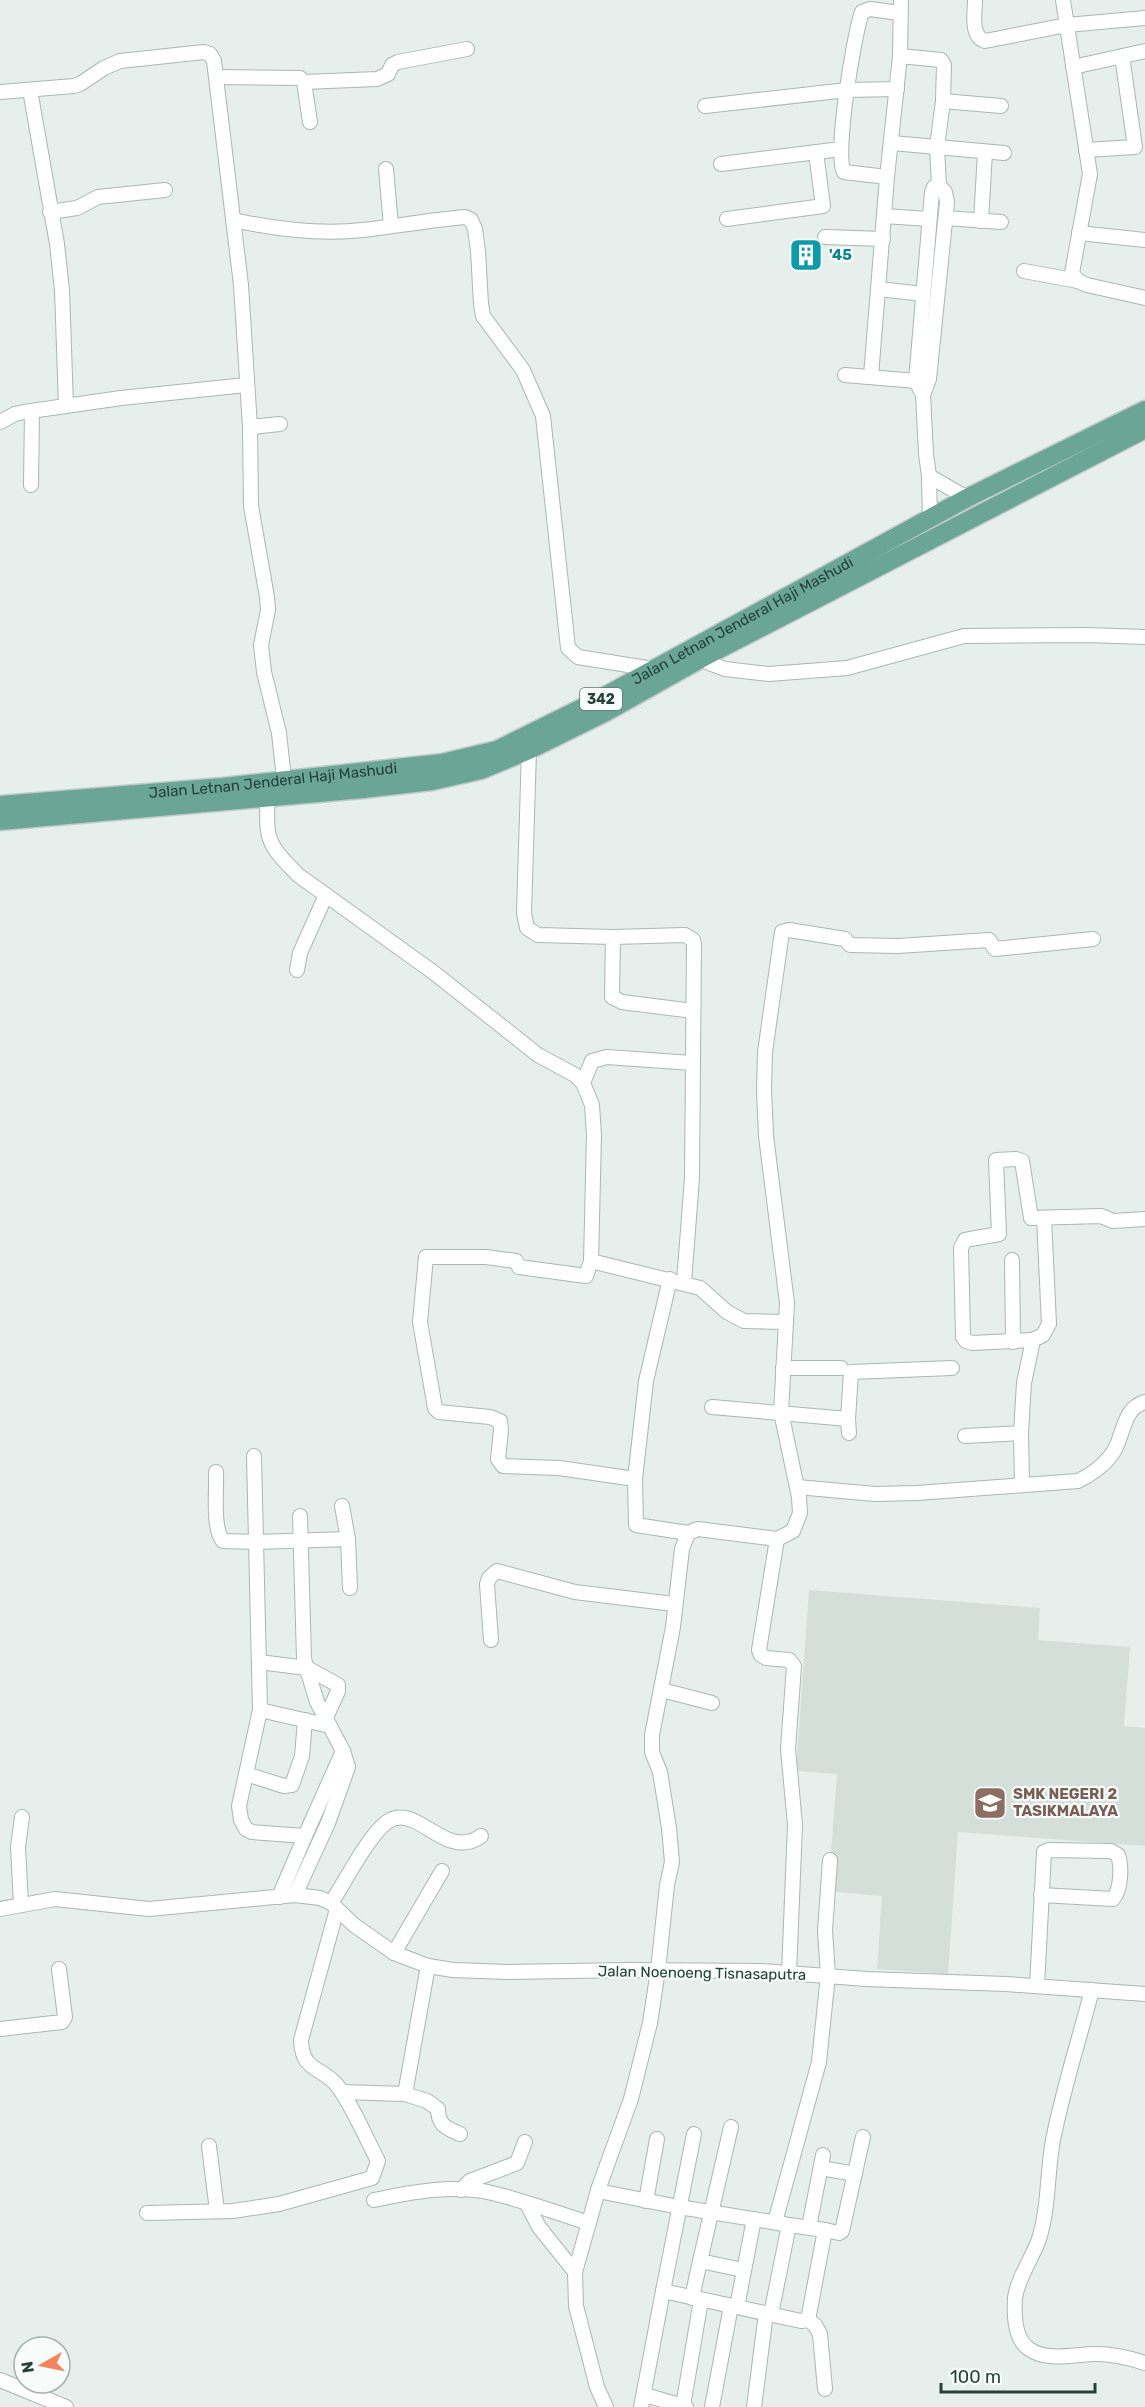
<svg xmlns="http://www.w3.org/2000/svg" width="1145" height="2407" font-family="Rubik,sans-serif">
	<rect width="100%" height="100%" fill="#e6efeb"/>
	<path fill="#d4dfda" d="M809,1590L1040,1608L1038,1640L1130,1647L1124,1726L1145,1728V1846L958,1832L948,1974L877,1969L882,1896L828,1891L837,1774L796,1771Z"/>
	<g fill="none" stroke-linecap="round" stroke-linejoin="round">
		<defs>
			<g id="minor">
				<path d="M975,0C975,13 970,36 985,41L1067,25L1145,18"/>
				<path d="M1063,0L1090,174L1072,273L1078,281L1087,285L1145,298"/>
				<path d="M900,56L941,60L944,65L943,101L937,147L939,186L945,192L947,202L929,379L923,395"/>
				<path d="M1073,67L1145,51"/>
				<path d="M217,77L300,78L304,82L310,122"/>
				<path d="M304,82L377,79L388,74L392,65L398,62L467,49"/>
				<path d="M30,90L57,244L62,290L66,406"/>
				<path d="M0,92L74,86L80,84L104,68L120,61L204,52L210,54L214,61L241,285L250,427L251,506L267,597L268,610L261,645L264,672L279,733L284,779"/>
				<path d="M943,101L1001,106"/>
				<path d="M705,106L847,90L897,89"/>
				<path d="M892,143L1004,153"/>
				<path d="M1086,150L1135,147L1122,56"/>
				<path d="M721,164L841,149"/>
				<path d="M386,169L391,226"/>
				<path d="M887,177L844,172C834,155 854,34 862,12L870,9L899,13"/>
				<path d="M50,212L77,208L98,197L165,190"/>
				<path d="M884,216L929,219"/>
				<path d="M946,218L1001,222"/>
				<path d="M727,219L823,206L816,152"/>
				<path d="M233,220C275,229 320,235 363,230C397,226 431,220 465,217L471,220L475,229L478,251L481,304L483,316L523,370L543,416L568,648L578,657L653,669"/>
				<path d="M981,221L985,152"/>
				<path d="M1079,233L1145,240"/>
				<path d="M825,237L883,239"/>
				<path d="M1024,271L1078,281"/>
				<path d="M879,289L923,294"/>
				<path d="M845,375L916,381"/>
				<path d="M871,376L887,177L900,56L901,0"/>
				<path d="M0,422L15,414L24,412L121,398L246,385"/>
				<path d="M250,427L280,424"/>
				<path d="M929,476L967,498"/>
				<path d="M31,485L32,411"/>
				<path d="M930,519L929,476L926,454L923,395L916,381L932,192L934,187L939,186"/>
				<path d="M704,657L709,663L725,669L769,674L847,668L964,636L1087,635L1145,637"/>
				<path d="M529,750L524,913L527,928L538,935L613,937L612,997L622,1002L693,1011"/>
				<path d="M267,796C268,808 266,820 268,831C270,849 286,862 298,875L433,972L538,1055L575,1075L583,1083L592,1105L594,1135L591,1261L700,1288L727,1312L744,1321L786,1322"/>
				<path d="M613,937L685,935L693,940L694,944L692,1178L684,1282"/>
				<path d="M297,970L300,953L326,895"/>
				<path d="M583,1083L592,1061L607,1057L692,1063"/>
				<path d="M1012,1260L1013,1342"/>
				<path d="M591,1261L586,1276L519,1267L516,1261L486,1257H426L420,1322L435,1408L439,1412L490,1417L500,1421L501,1430L498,1459L503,1466L559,1468L635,1479L636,1525L688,1533"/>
				<path d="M1033,1340L972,1343L966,1341L963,1337L961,1248L965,1240L999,1234L996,1160L1016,1159L1022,1161L1031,1218L1101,1216L1113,1221L1145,1219"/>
				<path d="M783,1368H841"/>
				<path d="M712,1407L848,1419"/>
				<path d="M849,1433L848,1419L851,1372L952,1368"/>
				<path d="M965,1436L1021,1433"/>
				<path d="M254,1456L260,1710L239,1806L241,1820L246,1829L252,1832L305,1836L343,1751"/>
				<path d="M216,1472C217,1490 212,1528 223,1541L256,1542L348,1539L350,1588"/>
				<path d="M635,1479L646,1381L670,1279"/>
				<path d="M1022,1484L1021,1433L1024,1383L1033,1340L1043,1335L1049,1324L1044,1218"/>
				<path d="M797,1487L875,1494L917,1493L1078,1481C1091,1475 1106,1464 1114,1451C1124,1434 1123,1408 1145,1402"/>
				<path d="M342,1506L348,1539"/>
				<path d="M777,1539L759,1650L761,1655L766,1658L789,1660L794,1666L788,1749L795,1825L789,1973"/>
				<path d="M491,1640L487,1584L489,1578L497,1571L575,1592L674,1604"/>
				<path d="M259,1662L307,1668L338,1685V1691L326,1718"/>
				<path d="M662,1690L712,1703"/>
				<path d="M260,1710L330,1726"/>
				<path d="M246,1774L284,1786L292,1785L302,1756L305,1720"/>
				<path d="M295,1895L328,1823L348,1767L343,1751L317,1702L304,1659L300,1516"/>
				<path d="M279,1897L305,1836"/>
				<path d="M331,1903C345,1882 368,1836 387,1822C417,1801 445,1862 481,1836"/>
				<path d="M21,1905L18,1847L22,1817"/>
				<path d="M0,1909L55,1899L149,1909L295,1895L320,1898L331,1903L354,1925L394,1953L428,1966L453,1970L508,1972L627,1970L762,1971L866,1979L1006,1984L1145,1994"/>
				<path d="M394,1953L442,1871"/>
				<path d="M1037,1986L1044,1852L1049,1850L1111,1851L1118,1855C1122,1867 1121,1890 1113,1899L1041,1895"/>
				<path d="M1092,1990C1079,2040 1063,2089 1053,2140C1047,2172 1049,2208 1039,2239C1032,2259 1018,2277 1015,2298C1014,2314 1014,2339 1029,2349C1048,2362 1074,2354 1096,2354C1111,2354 1130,2358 1145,2363"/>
				<path d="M0,2029L62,2022L65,2017L59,1969"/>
				<path d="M342,2092L405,2094L428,1966"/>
				<path d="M405,2094L427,2101L438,2109C438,2125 446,2128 460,2134"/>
				<path d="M731,2127L700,2261L743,2270"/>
				<path d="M209,2146L217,2211"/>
				<path d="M821,2168L855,2174"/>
				<path d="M461,2190L470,2181L517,2163L525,2142"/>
				<path d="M598,2191L679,2207L784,2224"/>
				<path d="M374,2200C411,2192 454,2184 492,2193C525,2201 557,2213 589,2223"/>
				<path d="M646,2201L657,2139"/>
				<path d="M527,2204L539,2227L575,2272"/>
				<path d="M147,2213L233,2211L279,2204L372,2178L378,2161C368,2142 347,2094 334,2082C317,2066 302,2069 301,2040L337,1909"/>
				<path d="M775,2222L819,2062L828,1975L825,1931L830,1860"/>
				<path d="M809,2227L823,2155"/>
				<path d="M825,2230L839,2233L842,2231L863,2137"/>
				<path d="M663,2291L694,2134"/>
				<path d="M692,2298L700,2261"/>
				<path d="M737,2307L754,2219"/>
				<path d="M771,2314L789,2225L825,2230L808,2320"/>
				<path d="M0,2380L66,2407"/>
				<path d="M645,2395L686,2407"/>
				<path d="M683,2406L701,2300"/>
				<path d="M606,2407L597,2387L576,2306L575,2272L599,2187L631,2099L650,2023L658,1970L667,1885L672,1862L669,1828L660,1772L652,1752V1735L673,1627L682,1549L688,1533L698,1529L777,1539L793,1531L800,1513L799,1497L781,1412L787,1303L766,1136L764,1090L765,1052L782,932L789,930L845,939L850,945L898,946L989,940L995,949L1093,939"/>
				<path d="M641,2407L663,2291L801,2321L808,2320L815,2325L820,2334L825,2389"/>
				<path d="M712,2407L731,2306"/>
				<path d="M754,2407L766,2313"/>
			</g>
			<g id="major">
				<path id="s1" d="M0,805L223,787L442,763L497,750L596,701L967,498L1145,410"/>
				<path d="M0,821L363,789L432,781L481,770L529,750L606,712L704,657L1145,429"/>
			</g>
		</defs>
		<use href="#minor" stroke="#a8b8b2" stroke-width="16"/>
		<use href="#major" stroke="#c2cac8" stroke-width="21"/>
		<use href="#minor" stroke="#fff" stroke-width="14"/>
		<use href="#major" stroke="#6aa596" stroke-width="18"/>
	</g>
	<defs>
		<symbol id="building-square" viewBox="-11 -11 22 22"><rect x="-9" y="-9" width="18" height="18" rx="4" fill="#0f9aa8" stroke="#f7fbf9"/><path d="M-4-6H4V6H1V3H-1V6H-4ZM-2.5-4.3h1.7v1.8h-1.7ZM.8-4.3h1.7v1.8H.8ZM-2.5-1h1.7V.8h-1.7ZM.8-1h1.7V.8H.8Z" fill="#fff"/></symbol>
		<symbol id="school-square" viewBox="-11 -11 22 22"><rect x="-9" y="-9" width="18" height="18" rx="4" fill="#8d6e63" stroke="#f7fbf9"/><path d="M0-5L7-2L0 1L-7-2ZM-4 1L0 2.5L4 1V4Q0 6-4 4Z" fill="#fff"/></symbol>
	</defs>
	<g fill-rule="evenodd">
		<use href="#building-square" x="787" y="236" width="38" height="38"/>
		<use href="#school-square" x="971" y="1784" width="38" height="38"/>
	</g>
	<g text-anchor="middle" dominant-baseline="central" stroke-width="4.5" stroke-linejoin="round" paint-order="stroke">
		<rect fill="#f7fbf9" stroke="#637a73" stroke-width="1.5" x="580" y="688" width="42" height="22" rx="4.5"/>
		<g font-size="14" font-weight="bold" fill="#24423a">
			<text x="601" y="699">342</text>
		</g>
		<g font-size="15" font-weight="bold" fill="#0d838f" stroke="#f7fbf9" text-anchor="start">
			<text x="829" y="255">'45</text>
		</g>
		<g font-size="15" fill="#24423a" stroke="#f7fbf9">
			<text stroke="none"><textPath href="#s1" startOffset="778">Jalan Letnan Jenderal Haji Mashudi</textPath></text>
			<text stroke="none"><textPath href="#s1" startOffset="274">Jalan Letnan Jenderal Haji Mashudi</textPath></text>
			<text transform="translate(702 1973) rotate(1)">Jalan Noenoeng Tisnasaputra</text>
		</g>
		<g font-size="15" font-weight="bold" fill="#785e54" stroke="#f7fbf9" text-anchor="start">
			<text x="1013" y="1794">SMK NEGERI 2<tspan x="1013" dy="17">TASIKMALAYA</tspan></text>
		</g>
	</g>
	<g transform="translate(42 2365) rotate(261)"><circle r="28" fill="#f7fbf9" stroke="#a3b1ad" stroke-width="1.5"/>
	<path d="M0-4.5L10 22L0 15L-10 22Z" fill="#f4845f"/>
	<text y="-9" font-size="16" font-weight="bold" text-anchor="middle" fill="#24423a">N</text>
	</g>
	<path d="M941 2383v9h154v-9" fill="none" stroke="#24423a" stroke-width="3"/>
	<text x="950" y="2383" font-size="18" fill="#24423a" stroke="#f7fbf9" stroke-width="4.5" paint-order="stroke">100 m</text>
</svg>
